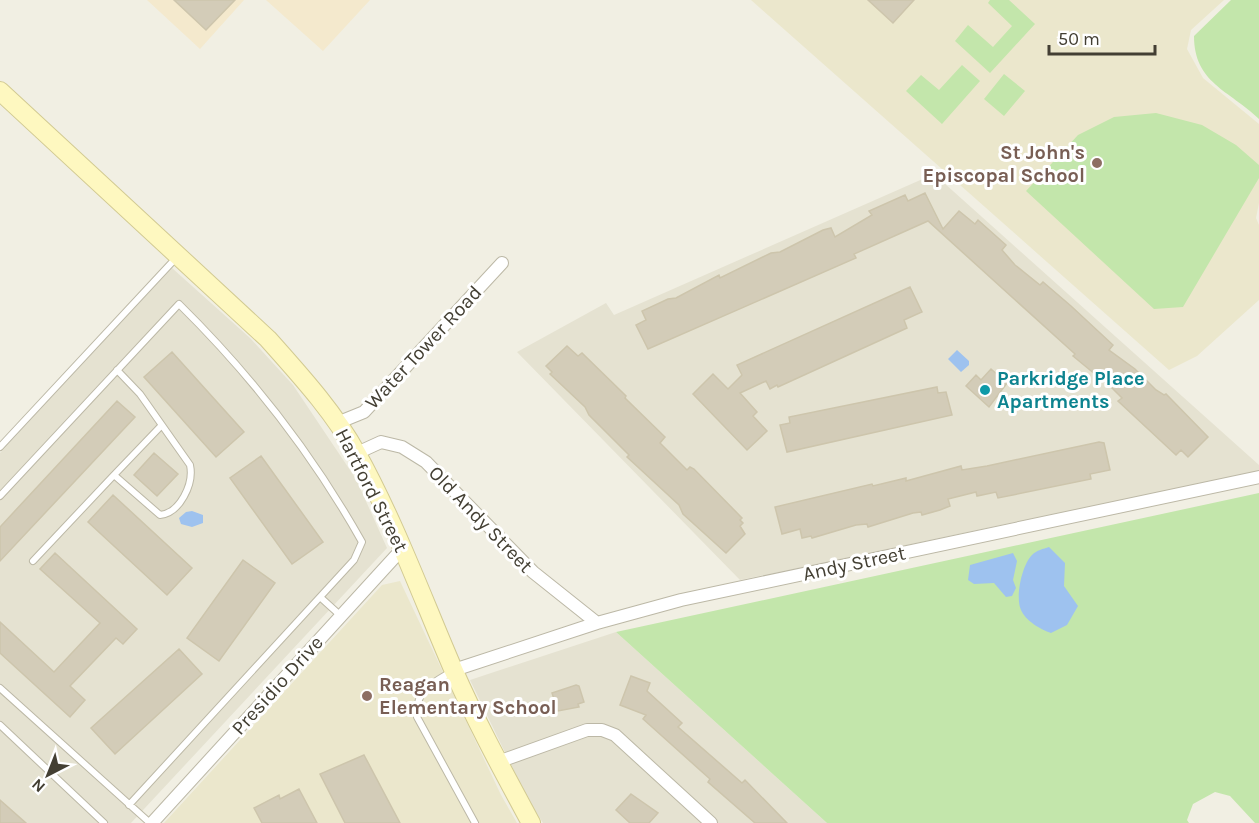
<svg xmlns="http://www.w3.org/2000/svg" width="1259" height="823" font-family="Karla,sans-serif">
<rect width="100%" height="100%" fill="#f1efe3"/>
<path fill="#e5e2d1" d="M934 174 1259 465V471L740 580 517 352 606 303 614 315Z
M172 268 250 338 293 385 356 479 387 548 131 823H0V453Z
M616 632 827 823H543L527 798 470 680Z"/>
<path fill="#f4e9cd" d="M147 0H244L200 49Z
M266 0H370L323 51Z"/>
<path fill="#ebe7cc" d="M751 0H1224L1191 30 1187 49 1203 78 1259 124V203L1256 218 1259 225V300L1197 356 1169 370Z
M400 581 501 795 517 823H164L382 585Z"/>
<path fill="#c3e6ab" d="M990 0H1009L1035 24 990 73 955 41 968 25 993 47 1012 26 988 3Z
M1231 0H1259V119C1229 90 1194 83 1194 36Z
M962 65 980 81 942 124 906 91 921 75 939 90Z
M1004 74 1025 91 1004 116 984 99Z
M1156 113 1202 125 1236 145 1259 165V178L1183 307 1154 309 1026 191 1078 135 1114 117Z
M1259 493V823H1255L1230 796 1215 792 1193 804 1187 820 1189 823H827L616 632Z"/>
<path fill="#9ec2ef" d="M957 350 969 361V365L961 372 948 359Z
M192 511 203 515V523L192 527 181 524 179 518 186 512Z
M1049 547 1065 563 1064 586 1078 606 1067 625 1051 633C1041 630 1025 620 1021 610 1015 597 1022 565 1032 555 1037 550 1043 549 1049 547Z
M1013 553 1017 561 1013 580 1016 588 1012 596 1006 597 994 583 974 584 968 580 970 565Z"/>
<path fill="#d3ccb8" stroke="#cdc5ac" stroke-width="1.5" d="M174 0H235L206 30Z
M868 0H914L893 23Z
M925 193 943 229 959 211 975 224 978 220 1006 245 1002 250 1015 265 1040 285 1043 282 1071 306 1113 345 1109 350 1135 369 1156 390 1164 395 1166 394 1208 437 1188 457 1181 450 1176 455 1118 401 1122 398 1113 389 1073 356 1075 354 928 221 854 254 856 258 648 349 636 325 646 320 642 311 668 299 676 298 719 275 720 278 771 253 780 252 823 230 831 228 835 237 872 215 869 211 905 195 908 201Z
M910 287 922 312 904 320 907 328 778 387 777 385 770 389 766 381 740 393 757 412 753 416 767 431 747 450 693 394 713 374 728 389 742 375 737 365Z
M567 346 578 356 582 353 626 396 625 398 665 437 660 443 687 470 690 467 694 469 742 518 740 520 743 523 740 526 745 534 726 553 683 514 679 505 627 457 629 455 589 415 585 407 550 374 552 372 546 366Z
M172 352 244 432 216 457 144 377Z
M991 369 1007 383 989 407 966 386 976 375 981 380Z
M937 387 938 393 946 392 952 415 787 452 780 425 790 423 789 417Z
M117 401 135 417 0 561V527Z
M1099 442 1104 443 1110 470 1090 474 1091 479 998 498 996 492 977 496 976 492 948 499 950 506 940 510 922 515 921 512 913 513 868 527 867 524 856 525 812 538 811 536 802 538 800 529 782 534 775 507 872 484 873 486 906 478V481L961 466 962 470 987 466Z
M154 453 178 474 157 496 134 475Z
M261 456 323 542 292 564 230 478Z
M113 495 192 568 167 595 88 522Z
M55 553 137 629 123 644 116 638 70 686 85 700 70 717 0 653V622L54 672 100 623 40 569Z
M243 560 275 583 219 661 187 638Z
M179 649 202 674 115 754 91 728Z
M631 676 650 683 647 691 682 723 678 727 742 783 745 780 787 823H755L708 782 710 779 643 719 646 715 620 705Z
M576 685 579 686 584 702 578 704 579 707 558 711 552 693Z
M364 755 400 823H345L320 774Z
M299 789 317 823H262L254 808 279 795 280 799Z
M631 794 658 813 649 823H630L616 810Z
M0 800 26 823H0Z"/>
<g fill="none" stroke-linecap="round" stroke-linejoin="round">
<g stroke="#bcb8a6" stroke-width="8">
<path id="lane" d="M117 370 140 394 190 465C194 484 180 513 160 515L114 475 160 427
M0 447 176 258
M0 496 179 304C251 375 312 453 362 542L354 560 129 805
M33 561 114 475
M320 597 341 616
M451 672C430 684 415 691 417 717L475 823
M0 688 150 823
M0 725 104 823"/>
</g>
<g stroke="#bcb8a6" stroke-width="14">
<path id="street" d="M337 423 364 412 502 263
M357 453 381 442 402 447 426 462 533 572 597 623
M454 670 597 623 681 600 1259 477
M498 762 587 730H602L615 735 711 823
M152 823 403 548"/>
</g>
<g stroke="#d2ca92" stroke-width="20">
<path id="secondary" d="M0 91 268 339C300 375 334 412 357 454 395 523 422 597 453 669 476 722 504 773 531 823"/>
</g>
<use href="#lane" stroke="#fff" stroke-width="6"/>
<use href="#street" stroke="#fff" stroke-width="12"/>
<use href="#secondary" stroke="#fef8c0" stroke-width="18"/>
</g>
<g fill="#8d6e63" stroke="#fff" stroke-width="2">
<circle cx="1097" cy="163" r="6"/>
<circle cx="367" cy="696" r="6"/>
</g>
<circle fill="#0f9aa8" stroke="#fff" stroke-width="2" cx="985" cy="390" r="6"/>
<g text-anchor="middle" stroke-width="6" stroke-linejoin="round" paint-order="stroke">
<g font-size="20" font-weight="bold" fill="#785e54" stroke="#fff" text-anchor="end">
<text x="1085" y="159">St John's<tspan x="1085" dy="23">Episcopal School</tspan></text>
<text x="379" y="691" text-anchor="start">Reagan<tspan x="379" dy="23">Elementary School</tspan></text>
</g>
<g font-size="20" fill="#433f33" stroke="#fff">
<text transform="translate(423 347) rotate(-47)" y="7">Water Tower Road</text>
<text transform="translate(372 490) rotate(63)" y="7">Hartford Street</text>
<text transform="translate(481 519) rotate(46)" y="7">Old Andy Street</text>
<text transform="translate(854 563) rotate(-12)" y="7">Andy Street</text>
<text transform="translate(277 685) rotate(-48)" y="7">Presidio Drive</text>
</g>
<g font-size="20" font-weight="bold" fill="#0d838f" stroke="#fff" text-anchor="start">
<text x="997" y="385">Parkridge Place<tspan x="997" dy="23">Apartments</tspan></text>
</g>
</g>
<g transform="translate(48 775) rotate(222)" stroke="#ffffff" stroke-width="4.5" paint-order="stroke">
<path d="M0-4.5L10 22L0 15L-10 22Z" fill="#433f33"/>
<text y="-9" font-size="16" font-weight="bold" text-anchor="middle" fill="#433f33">N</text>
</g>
<path d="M1049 45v9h106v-9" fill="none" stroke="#433f33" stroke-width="3"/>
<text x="1058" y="45" font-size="18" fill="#433f33" stroke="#ffffff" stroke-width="4.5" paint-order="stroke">50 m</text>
</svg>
